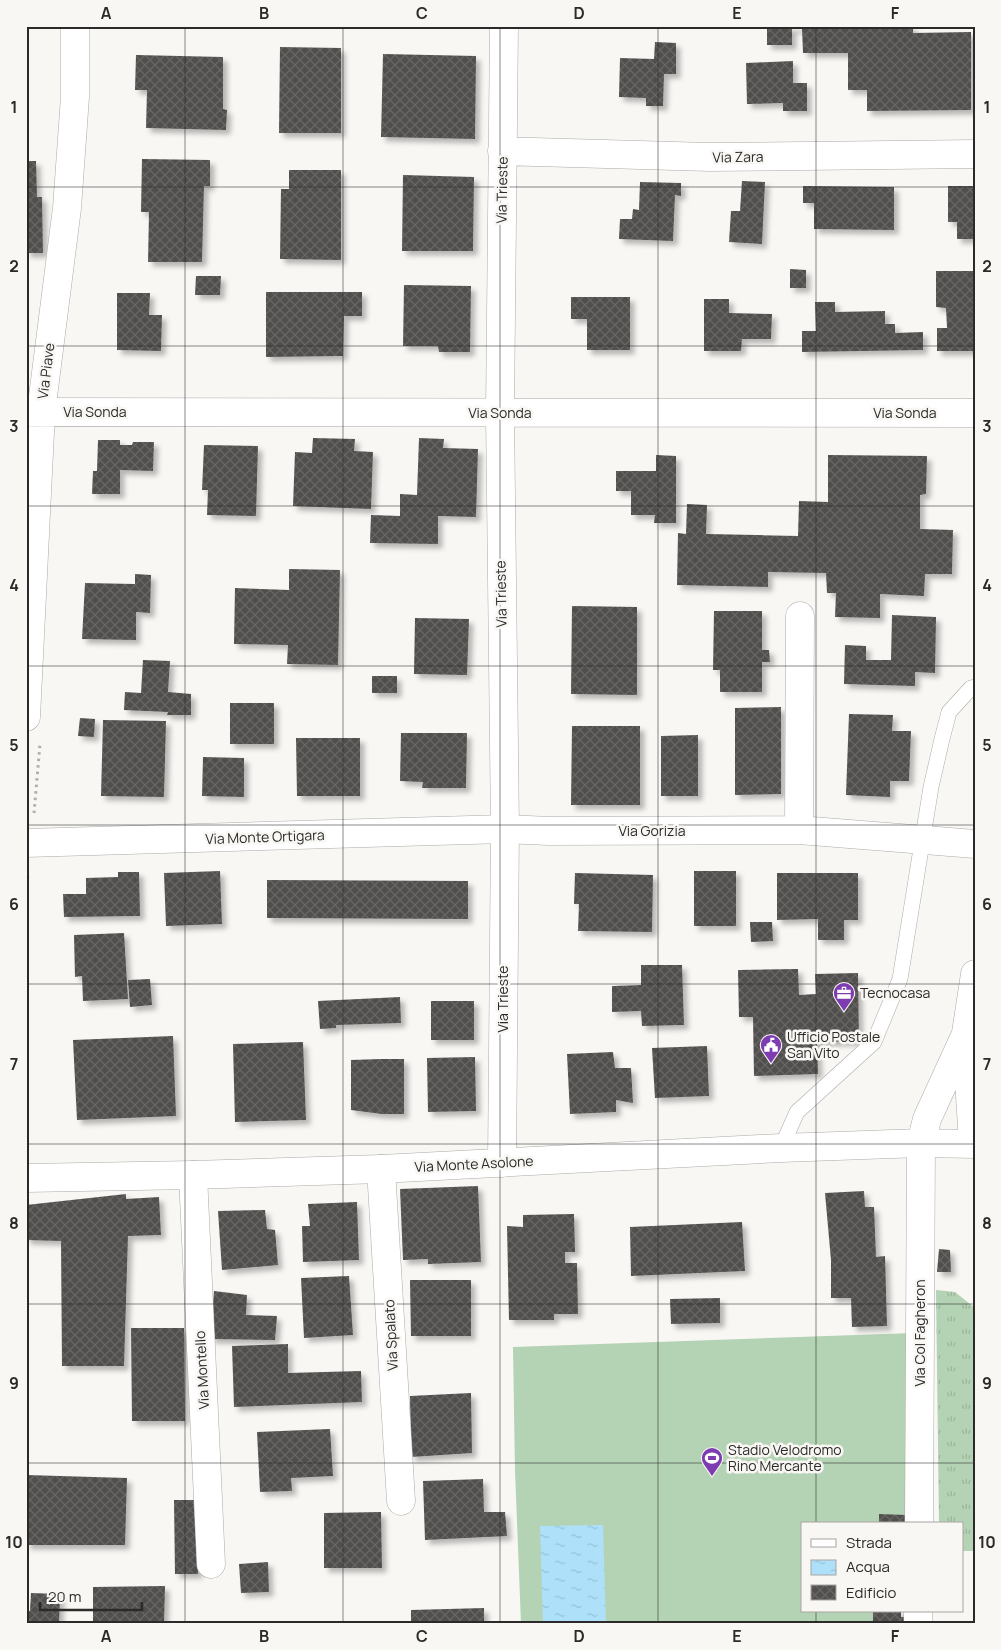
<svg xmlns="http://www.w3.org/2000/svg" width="1001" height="1650" font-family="Manrope,sans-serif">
<defs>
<pattern id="grass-tufts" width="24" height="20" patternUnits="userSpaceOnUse" patternTransform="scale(1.25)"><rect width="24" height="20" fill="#b4d2b4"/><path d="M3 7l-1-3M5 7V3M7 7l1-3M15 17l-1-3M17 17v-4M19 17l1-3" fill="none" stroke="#9bb49b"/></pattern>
<pattern id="water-ripples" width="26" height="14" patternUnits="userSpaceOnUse" patternTransform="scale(1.25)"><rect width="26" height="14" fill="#aee1f9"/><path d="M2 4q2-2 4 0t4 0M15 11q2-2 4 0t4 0" fill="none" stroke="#96c1d5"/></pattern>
<pattern id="building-cross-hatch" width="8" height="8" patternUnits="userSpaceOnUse" patternTransform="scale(1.25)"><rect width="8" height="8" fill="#51504e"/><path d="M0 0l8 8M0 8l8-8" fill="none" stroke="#676665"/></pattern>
<filter id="shadow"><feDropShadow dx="4.5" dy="4.5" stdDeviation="2.5" flood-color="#0004"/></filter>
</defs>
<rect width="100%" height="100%" fill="#f9f7f4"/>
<path fill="url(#grass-tufts)" d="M936 1290 955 1292 975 1308V1551H962V1524H939Z"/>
<path fill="#b4d2b4" d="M914 1333 906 1524H802V1611H901V1617H906L905 1624H521L515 1471 513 1347Z"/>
<path fill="url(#water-ripples)" d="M603 1525 606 1624H543L540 1526Z"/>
<path fill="url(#building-cross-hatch)" filter="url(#shadow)" d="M774 26H913V33L971 32V110L867 111V90H848V53H803L802 29H792V45H767V29H774Z
M655 42 676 43V74H664L663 106H646V98L619 97 620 58 654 59Z
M280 47 341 48V133H279Z
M383 54 476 56 475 139 381 137Z
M136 55 223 57V109L227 110 226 130 146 128 147 90H135Z
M793 61V83H807V111H783V103L747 104 746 63Z
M142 159 210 160V186H204L202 262H148L149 212H141Z
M26 161H36L37 197H42L43 253H26Z
M289 170H341V260L280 259 281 189H289Z
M403 175 474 177 473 251H402Z
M742 181 765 182 762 244 729 242 731 211H740Z
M640 182 681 183V196L675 195 673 241 619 239 620 219H632L633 209 639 210Z
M803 186 894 187V230L814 229V203H803Z
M948 186H975V239H957V222H948Z
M790 269 806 270V288H790Z
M936 271H975V351H937V328H947L946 308 936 307Z
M196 276H221L220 295H195Z
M404 285 471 286 470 352H439L438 346H403Z
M266 292H362V316H344L343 356 266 357Z
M117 293H150L149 315H162L161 351 117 350Z
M571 297H630V350H587V319H571Z
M704 299H729V313L772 314 771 339H742L741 351H704Z
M815 302H835V312L885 311V324H895V333L923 332V350L802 352V331H816Z
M313 438 355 439 354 451 373 452 371 509 293 506 295 452 312 453Z
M419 438 444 439 443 448 478 449 476 517 438 516V544L370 543 371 515 400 516V494L417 495Z
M98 440H120V445H132L133 442H154L153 471 120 470V494H92L93 471H97Z
M204 445 258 446 256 516 207 515 208 490H202Z
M656 455 676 456V523H654L655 515H631V491H616V471H656Z
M828 455 927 456 926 494 920 495V529L953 530 952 574H925L924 596 880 594V618L835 617 836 593H827L826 573 768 572V587L677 585 678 533 686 534 687 504 707 505 706 534 798 536 799 501 828 502Z
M289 569 340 570 338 665 287 664 288 645 234 644 235 588 289 590Z
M135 574 151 575 150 613 136 612V640L82 639 85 583 135 584Z
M572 606 637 607V695L571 694Z
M714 611H762V650H769L770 662H762V692H720V670H713Z
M892 615 936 617 935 673 915 672V686L844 684 845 645 866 646V660H891Z
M415 618 469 619 467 675 414 674Z
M143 660 170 661 168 692 191 694V715H167L168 712 124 710 125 692 141 693Z
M372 676H397V693H372Z
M230 703H274V744H230Z
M781 707V794L735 795V708Z
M849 714 893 715 892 731H911L909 781H890V797L846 795Z
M80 718 95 719 94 737 78 736Z
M103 720 166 721 164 797 101 796Z
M572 726H640V805H571Z
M401 733H467L466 788H422L423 782 400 781Z
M698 735V796H661V736Z
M296 738H360V796H297Z
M203 757 244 758V797L202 796Z
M220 871 222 924 166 926 164 873Z
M694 871H736V926H694Z
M118 872H139L140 916 64 917 63 894H86V878L118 877Z
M575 873 653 875 652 932 578 931 579 904H574Z
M777 873H858V920H844V940H818V919L777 920Z
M267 880 468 881V919L267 918Z
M750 922H772L773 941 751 942Z
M124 933 128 999 83 1001 82 976 75 977 74 935Z
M641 965H682L684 1025 642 1026 641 1011 612 1012V986L641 985Z
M798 969 799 995 816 994 815 974 858 973 859 1041 817 1042 818 1074 754 1076 753 1017H739L738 970Z
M150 979 152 1005 130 1007 128 980Z
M400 997 401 1023 336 1025V1028L320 1029 318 1001Z
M431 1001H474V1040H431Z
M173 1036 176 1116 77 1120 73 1040Z
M303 1042 306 1120 235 1122 233 1044Z
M707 1046 709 1096 655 1098 652 1048Z
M613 1052 615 1068H631L633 1103 616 1100V1112L570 1114 567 1054Z
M475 1057 476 1111 428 1112 427 1058Z
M381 1059H404V1114H382L351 1110V1060Z
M478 1186 481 1262 428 1264V1259L403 1260 400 1189Z
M864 1191 865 1207H874L876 1257 885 1256 887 1326 852 1327 851 1298H831V1260L825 1193Z
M126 1194V1199L159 1197 161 1235 128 1236 124 1366H62L61 1241 26 1240V1205Z
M357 1202 359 1260 303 1262 302 1226H310L308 1204Z
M265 1210 267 1229 275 1230 278 1265 222 1270 218 1211Z
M574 1214 575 1252H565V1263H577L578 1314H554V1320H509L507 1226 523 1227V1215Z
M742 1222 745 1271 631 1276 630 1227Z
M939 1249 950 1250 951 1272H937Z
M349 1276 353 1335 304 1338 301 1278Z
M410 1280H471V1336H411Z
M214 1291 247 1295 246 1315 277 1316 275 1340 210 1339Z
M720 1298V1323L671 1324 670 1299Z
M131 1328H184L185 1421H132Z
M288 1344V1373L361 1371 362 1402 234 1407 232 1346Z
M471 1393 472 1453 411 1457 410 1396Z
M330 1429 333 1476 291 1478 292 1491 260 1492 257 1432Z
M26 1475 127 1478 125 1545H26Z
M483 1479 484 1512H505L507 1536 425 1540 423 1481Z
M174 1500H196L198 1574H175Z
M381 1512 382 1568H324V1513Z
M879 1514 906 1515V1524H879Z
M268 1562 269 1592 241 1593 239 1564Z
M165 1586 164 1624H93V1587Z
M31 1593 60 1594 59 1624H26V1611H30Z
M484 1608V1624H411V1610Z
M873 1611H901V1617H906L905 1624H873Z"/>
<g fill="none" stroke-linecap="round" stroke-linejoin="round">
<g stroke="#abaaa7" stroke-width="16">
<path id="lane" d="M781 1148 797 1112 874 1042 900 979 931 787 942 739 949 712 971 688 975 687"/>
</g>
<g stroke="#abaaa7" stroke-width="29">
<path id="street" d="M502 151 710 157 975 154
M26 412 975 413
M26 717 41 412 67 208 75 97V26
M799 830 800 616
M26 843 505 829 549 831 799 830 975 844
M502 1163 505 829 500 413 504 26
M381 1169 401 1501
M193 1175 211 1564
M919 1524 921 1143
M918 1624V1611"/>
</g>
<g stroke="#abaaa7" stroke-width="29">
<path id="secondary" d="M921 1143 927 1119 965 1036
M973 1143 966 1033 975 974
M26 1178 193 1175 381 1169 781 1148 921 1143 975 1144"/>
</g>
<path stroke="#b0afac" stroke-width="3" stroke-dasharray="2.5 4" stroke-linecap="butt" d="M34 813 40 744
M26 898 28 874"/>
<use href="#lane" stroke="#fff" stroke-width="15"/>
<use href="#street" stroke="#fff" stroke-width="28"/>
<use href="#secondary" stroke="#fff" stroke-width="28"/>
</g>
<path fill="none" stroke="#2b2a29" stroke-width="1" stroke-opacity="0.55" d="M185 26V1624M343 26V1624M500 26V1624M658 26V1624M816 26V1524M26 187H975M26 346H975M26 506H975M26 666H975M26 825H975M26 984H975M26 1144H975M26 1304H975M26 1463H975M816 1611V1624"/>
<defs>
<g id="office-pin" transform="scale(1.125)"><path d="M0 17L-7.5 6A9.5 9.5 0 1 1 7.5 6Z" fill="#7e3cb1" stroke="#f9f7f4"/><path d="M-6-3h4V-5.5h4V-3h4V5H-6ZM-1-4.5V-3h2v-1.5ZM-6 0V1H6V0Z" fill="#fff"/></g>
<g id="civic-pin" transform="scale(1.125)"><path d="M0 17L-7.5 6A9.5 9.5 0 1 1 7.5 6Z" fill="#7e3cb1" stroke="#f9f7f4"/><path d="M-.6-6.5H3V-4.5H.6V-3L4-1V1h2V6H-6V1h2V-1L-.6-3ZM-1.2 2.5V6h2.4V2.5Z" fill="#fff"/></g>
<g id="stadium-pin" transform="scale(1.125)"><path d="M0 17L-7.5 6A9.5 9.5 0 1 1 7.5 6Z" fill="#7e3cb1" stroke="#f9f7f4"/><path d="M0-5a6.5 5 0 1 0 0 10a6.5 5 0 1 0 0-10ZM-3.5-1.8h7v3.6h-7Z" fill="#fff"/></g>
</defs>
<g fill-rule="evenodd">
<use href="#office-pin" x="844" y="993"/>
<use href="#civic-pin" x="771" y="1045"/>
<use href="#stadium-pin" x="712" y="1458"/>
</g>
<g text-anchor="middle" stroke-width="5" stroke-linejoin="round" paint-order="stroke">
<g font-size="14" fill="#2b2a29" stroke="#f9f7f4">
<text transform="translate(738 157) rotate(-1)" y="5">Via Zara</text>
<text transform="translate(502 190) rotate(-89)" y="5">Via Trieste</text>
<text transform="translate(46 371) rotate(-83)" y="5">Via Piave</text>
<text x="95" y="417">Via Sonda</text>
<text x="500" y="418">Via Sonda</text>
<text x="905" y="418">Via Sonda</text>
<text transform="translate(501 594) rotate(-91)" y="5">Via Trieste</text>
<text x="652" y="836">Via Gorizia</text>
<text transform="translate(265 837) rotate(-2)" y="5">Via Monte Ortigara</text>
<text transform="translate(503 999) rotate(-90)" y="5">Via Trieste</text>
<text transform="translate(474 1164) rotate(-3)" y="5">Via Monte Asolone</text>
<text transform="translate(920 1333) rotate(-90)" y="5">Via Col Fagheron</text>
<text transform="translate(391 1335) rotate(-93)" y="5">Via Spalato</text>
<text transform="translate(202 1370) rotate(-93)" y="5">Via Montello</text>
</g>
<g font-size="14" fill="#2b2a29" stroke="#f9f7f4" text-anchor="start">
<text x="860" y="998">Tecnocasa</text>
<text x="787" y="1042">Ufficio Postale<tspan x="787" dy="16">San Vito</tspan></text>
<text x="728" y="1455">Stadio Velodromo<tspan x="728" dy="16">Rino Mercante</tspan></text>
</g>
</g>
<rect width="1001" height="1650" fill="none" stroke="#f9f7f4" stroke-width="55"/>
<rect x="801" y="1522" width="162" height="90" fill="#f9f7f4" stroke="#a7a5a3"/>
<rect x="811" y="1539" width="25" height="8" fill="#ffffff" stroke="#a7a5a3"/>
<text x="846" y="1548" font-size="15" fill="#2b2a29">Strada</text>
<rect x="811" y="1560" width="25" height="15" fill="url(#water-ripples)" stroke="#a7a5a3"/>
<text x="846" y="1572" font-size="15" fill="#2b2a29">Acqua</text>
<rect x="811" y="1585" width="25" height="15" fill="url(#building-cross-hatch)" stroke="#a7a5a3"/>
<text x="846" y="1598" font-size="15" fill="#2b2a29">Edificio</text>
<path d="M40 1602v8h102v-8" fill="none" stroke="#2b2a29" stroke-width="2.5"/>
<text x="48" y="1602" font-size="15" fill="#2b2a29" stroke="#f9f7f4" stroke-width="4" paint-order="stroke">20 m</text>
<rect x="28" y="28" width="946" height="1594" fill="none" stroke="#2b2a29" stroke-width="2"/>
<g font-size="16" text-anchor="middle" font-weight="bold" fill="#2b2a29">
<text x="106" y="19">A</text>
<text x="264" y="19">B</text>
<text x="422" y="19">C</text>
<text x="579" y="19">D</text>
<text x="737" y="19">E</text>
<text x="895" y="19">F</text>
<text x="14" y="113">1</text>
<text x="987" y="113">1</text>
<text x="14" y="272">2</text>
<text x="987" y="272">2</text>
<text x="14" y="432">3</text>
<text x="987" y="432">3</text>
<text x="14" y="591">4</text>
<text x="987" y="591">4</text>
<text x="14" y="751">5</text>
<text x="987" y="751">5</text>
<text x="14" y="910">6</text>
<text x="987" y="910">6</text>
<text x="14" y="1070">7</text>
<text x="987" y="1070">7</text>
<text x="14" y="1229">8</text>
<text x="987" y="1229">8</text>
<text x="14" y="1389">9</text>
<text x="987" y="1389">9</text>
<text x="14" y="1548">10</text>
<text x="987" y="1548">10</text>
<text x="106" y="1642">A</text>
<text x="264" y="1642">B</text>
<text x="422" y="1642">C</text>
<text x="579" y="1642">D</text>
<text x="737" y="1642">E</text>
<text x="895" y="1642">F</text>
</g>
</svg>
